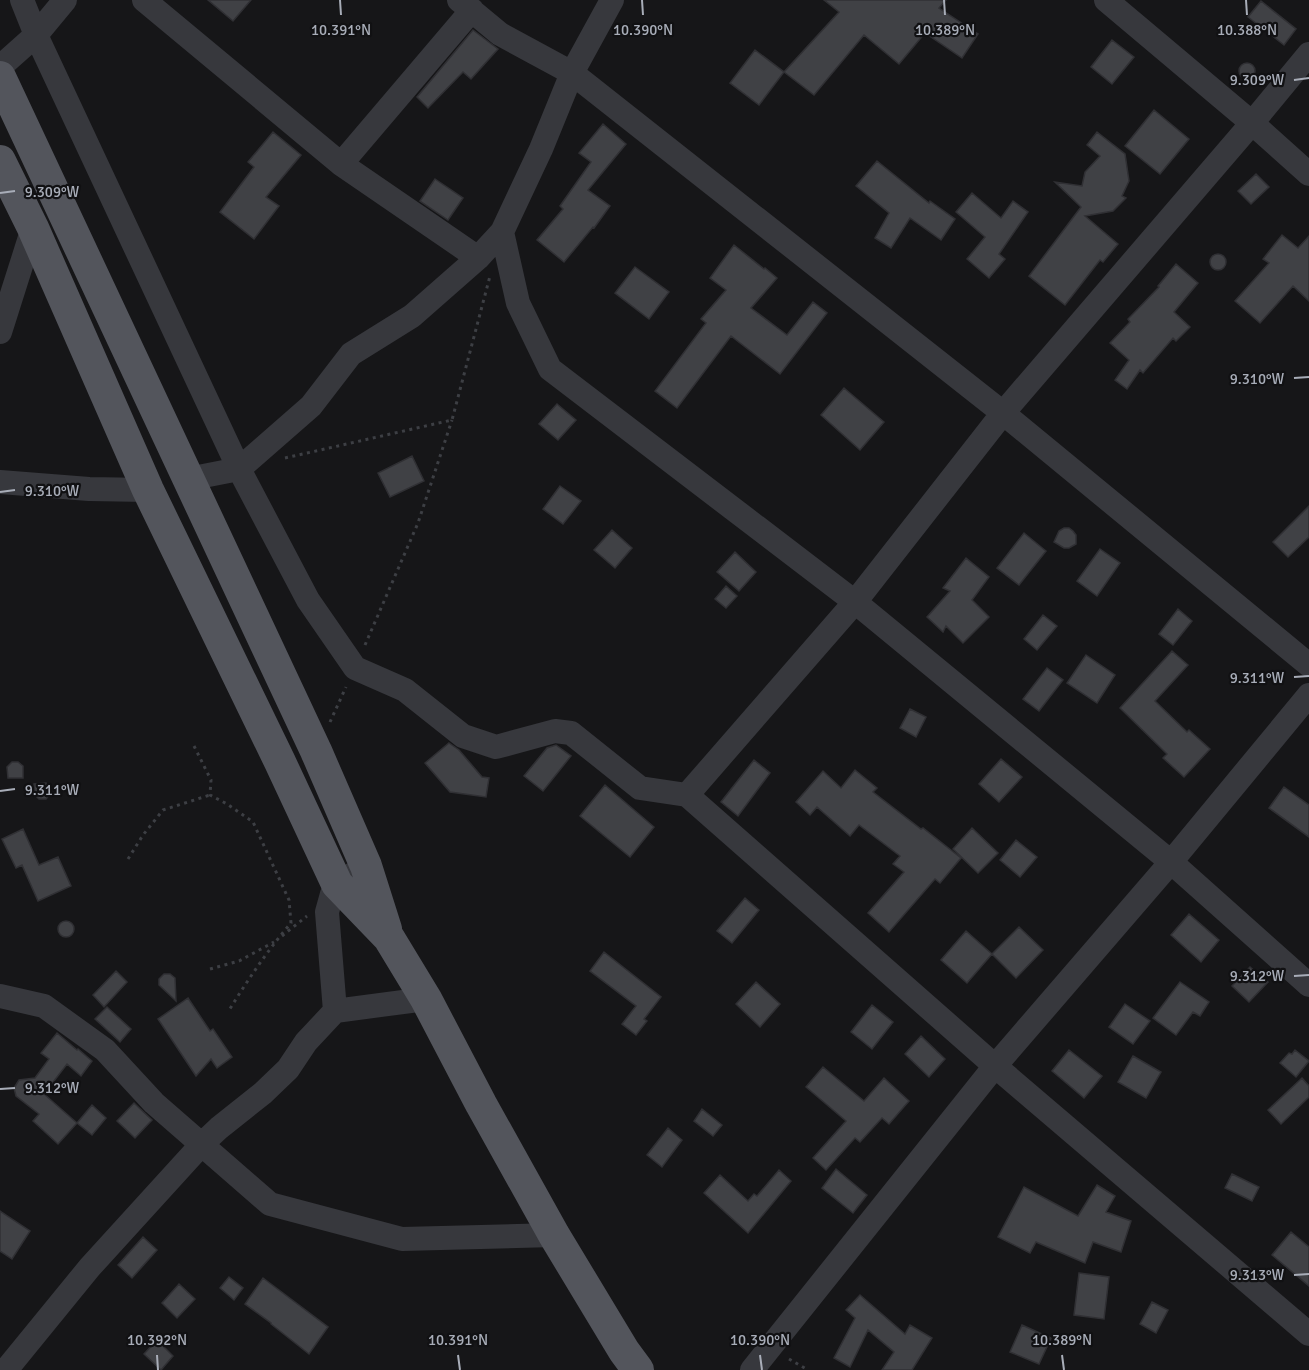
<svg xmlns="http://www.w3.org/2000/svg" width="1309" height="1370" font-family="Signika,sans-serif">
<rect width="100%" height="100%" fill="#161618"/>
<path fill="#404145" stroke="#303034" stroke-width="1.5" d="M208 0H251L233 21Z
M824 0H946L939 8 978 34 962 58 925 33 899 64 864 35 814 95 784 72 839 12Z
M1261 1 1296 29 1284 45 1248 17Z
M473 30 498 49 471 79 463 72 428 108 417 97Z
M1112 40 1134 57 1112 84 1091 67Z
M755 50 784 72 759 105 730 83Z
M1239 71a8 8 0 1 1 16 0a8 8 0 1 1-16 0Z
M1154 110 1189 139 1160 174 1125 146Z
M603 124 626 144 588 190 610 206 594 228 593 227 564 262 537 240 563 209 560 206 591 162 579 153Z
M273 132 301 155 266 197 279 206 254 239 220 212 254 167 248 162Z
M1097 132 1125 154 1129 181 1122 196 1126 198 1113 211 1085 216 1118 244 1103 262 1100 260 1065 305 1029 276 1081 207 1055 182 1082 186 1085 172 1100 156 1087 145Z
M877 161 929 203 930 201 955 219 941 240 910 218 891 248 875 238 889 213 856 186Z
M1256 174 1269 187 1251 204 1238 191Z
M435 179 463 198 448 220 420 201Z
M972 193 1001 218 1013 201 1028 212 999 254 1005 259 989 278 967 259 985 237 956 212Z
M1282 235 1298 248 1309 236V301L1293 286 1260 323 1235 301 1269 263 1263 259Z
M734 245 764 269 765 268 777 278 751 308 787 335 813 302 827 313 780 374 731 336 677 408 655 391 706 323 701 319 726 290 710 278Z
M1210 262a8 8 0 1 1 16 0a8 8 0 1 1-16 0Z
M1176 264 1198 283 1174 312 1190 327 1176 341 1173 338 1143 373 1140 370 1127 389 1115 380 1129 360 1110 343 1130 322 1128 319 1159 287 1158 286Z
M635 267 669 292 649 319 615 293Z
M844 388 884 422 860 450 821 415Z
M557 404 576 420 558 440 539 424Z
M412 456 424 481 390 497 378 473Z
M560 486 581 501 563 524 543 509Z
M1309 506V537L1288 557 1273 542Z
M1064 528H1069L1073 531 1076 535V544L1069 548H1064L1054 542 1059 531Z
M612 530 632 548 615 568 594 550Z
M1024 533 1046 551 1019 585 997 568Z
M1100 549 1120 563 1097 596 1077 581Z
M735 552 756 572 739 591 717 572Z
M966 558 989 577 972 600 989 617 963 643 946 626 943 632 927 617 950 591 943 588Z
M726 586 737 596 726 608 715 599Z
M1178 609 1192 621 1173 645 1159 634Z
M1043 615 1057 626 1037 650 1024 639Z
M1172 651 1188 665 1155 701 1187 732 1189 730 1210 749 1184 777 1163 758 1167 754 1120 708Z
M1086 655 1115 675 1097 703 1067 683Z
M1047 668 1063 680 1039 711 1023 699Z
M910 709 926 717 916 737 900 728Z
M449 743 459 750 482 777 489 778 486 797 450 792 425 763Z
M556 745 571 756 543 791 524 776 547 748Z
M1001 759 1022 777 999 802 979 784Z
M754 760 770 773 738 816 721 802Z
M12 762H18L23 766V778H8L7 767Z
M855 770 877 788 873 792 921 829 923 828 961 858 940 883 935 879 889 932 868 913 904 872 893 864 900 856 859 825 850 836 817 807 810 815 796 802 823 771 841 788Z
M46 783 50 788V794L46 799H39L35 795 34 784Z
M605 785 654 827 630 857 580 816Z
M1284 787 1309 805V837L1269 808Z
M972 828 998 853 978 873 953 849Z
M23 829 39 865 58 857 71 886 38 901 22 865 16 868 2 839Z
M1016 840 1037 857 1020 877 1000 860Z
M745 898 759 910 732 943 717 931Z
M1189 914 1219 940 1201 962 1171 935Z
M58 929a8 8 0 1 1 16 0a8 8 0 1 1-16 0Z
M1019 927 1043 950 1016 978 992 954Z
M966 931 992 954 967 983 941 960Z
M604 952 661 997 644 1019 647 1021 636 1035 622 1024 636 1006 590 971Z
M1250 967 1268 982 1249 1002 1232 986Z
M116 971 127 982 104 1007 93 995Z
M164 974H170L175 978 176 1001 159 985V979Z
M756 982 780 1004 760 1027 736 1004Z
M1180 982 1209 1002 1200 1016 1193 1012 1176 1035 1153 1018Z
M188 998 210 1031 213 1029 232 1057 217 1068 211 1059 196 1076 158 1019Z
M1125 1004 1150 1021 1133 1044 1109 1027Z
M872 1005 893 1022 872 1049 851 1032Z
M107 1007 131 1029 120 1042 95 1019Z
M57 1033 77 1050 78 1049 92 1061 81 1076 67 1064 44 1094 77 1123 58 1144 33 1121 39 1114 16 1096 14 1088 19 1080 35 1078 49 1059 41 1053Z
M921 1036 945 1059 929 1077 905 1054Z
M1069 1050 1102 1076 1084 1098 1052 1071Z
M1295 1050 1309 1061 1296 1077 1280 1063 1289 1053 1292 1054Z
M1133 1056 1161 1072 1146 1098 1118 1082Z
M823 1067 864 1101 884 1078 909 1101 889 1124 882 1118 860 1142 855 1138 826 1170 813 1158 846 1121 806 1087Z
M1302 1078 1309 1086V1097L1281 1124 1268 1110Z
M134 1103 152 1120 135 1138 117 1121Z
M92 1105 106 1118 92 1135 77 1123Z
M702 1109 722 1125 713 1136 694 1121Z
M668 1128 682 1140 662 1167 647 1155Z
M836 1169 867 1195 853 1213 822 1188Z
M779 1170 791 1181 748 1233 704 1193 720 1175 748 1201 754 1194 757 1196Z
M1232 1174 1259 1187 1252 1201 1225 1188Z
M1097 1185 1115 1196 1106 1212 1131 1221 1121 1252 1093 1242 1085 1263 1036 1242 1030 1253 998 1237 1024 1187 1078 1216Z
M0 1211 30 1231 12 1259 0 1251Z
M1291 1232 1309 1247V1286L1272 1255Z
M143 1237 157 1250 132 1278 118 1265Z
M1079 1273 1109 1277 1104 1319 1074 1315Z
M229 1277 243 1288 234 1300 220 1288Z
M263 1278 328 1327 309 1354 271 1324V1323L245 1304Z
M179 1284 195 1299 177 1318 162 1303Z
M860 1295 905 1334 910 1325 932 1338 912 1370H882L894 1352 868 1330 850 1367 834 1358 855 1318 846 1310Z
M1152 1302 1168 1310 1156 1333 1140 1324Z
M1022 1325 1051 1338 1039 1364 1010 1352Z
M157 1340 173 1356 161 1370 144 1354Z"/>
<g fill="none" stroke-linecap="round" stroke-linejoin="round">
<path stroke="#3d3f44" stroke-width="3" stroke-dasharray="3 4.5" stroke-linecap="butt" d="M285 458 452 420 490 276
M365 645 418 523 452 420
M330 722 346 687
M194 746 211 780 210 795 227 804 253 822 289 900 291 923C267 951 247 981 228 1012
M128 859 143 835 163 810 210 795
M282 936 307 916
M210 969 239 961 274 942
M789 1359 808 1370"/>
<path stroke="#37383d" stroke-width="24" d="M22 0 36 35 239 469 308 600 355 668 405 690 463 736 496 747 555 731 571 733 640 788 687 795 995 1066 1309 1334
M144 0 341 164 472 10
M459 0 500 34 572 73 1003 413 1309 665
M1106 0 1252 123 1309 174
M0 67 36 35 65 0
M341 164 478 258
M502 232 518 303 550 369 855 602 1171 862 1309 985
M0 332 33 228
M188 479 239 469 311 406 351 354 412 316 478 258 502 232 541 149 572 73 612 0
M0 482 89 489 148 490
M687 795 855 602 1003 413 1252 123 1309 54
M0 996 44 1006 105 1050 154 1103 270 1204 402 1239 554 1235
M335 1011 327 912 332 894 337 884 366 866
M6 1370 90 1267 202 1144 219 1128 263 1093 288 1069 306 1042 335 1011 426 999
M752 1370 995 1066 1171 862 1309 695"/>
<path stroke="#53555c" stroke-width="32" d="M0 77 316 751 366 866 386 929
M0 161 33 228 148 490 280 762 337 884 389 938 426 999 481 1104 554 1235 624 1351 638 1370"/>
</g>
<path fill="none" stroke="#a8adb8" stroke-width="2" d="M340 0 341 15M642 0 643 15M944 0 945 15M1246 0 1247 15M1294 80 1309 78M0 193 15 191M1294 378 1309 377M0 492 15 490M1294 677 1309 676M0 791 15 789M1294 976 1309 975M0 1089 15 1088M1294 1275 1309 1274M157 1355 158 1370M458 1355 460 1370M760 1355 762 1370M1062 1355 1064 1370"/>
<g font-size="15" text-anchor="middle" fill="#a8adb8" stroke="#111113" stroke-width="4.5" stroke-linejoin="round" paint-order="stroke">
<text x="341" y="35">10.391°N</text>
<text x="643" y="35">10.390°N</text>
<text x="945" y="35">10.389°N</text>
<text x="1247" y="35">10.388°N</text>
<text x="1257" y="85">9.309°W</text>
<text x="52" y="197">9.309°W</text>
<text x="1257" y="384">9.310°W</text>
<text x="52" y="496">9.310°W</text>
<text x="1257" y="683">9.311°W</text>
<text x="52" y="795">9.311°W</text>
<text x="1257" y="981">9.312°W</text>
<text x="52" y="1093">9.312°W</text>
<text x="1257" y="1280">9.313°W</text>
<text x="157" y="1345">10.392°N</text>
<text x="458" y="1345">10.391°N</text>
<text x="760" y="1345">10.390°N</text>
<text x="1062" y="1345">10.389°N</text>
</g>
</svg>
